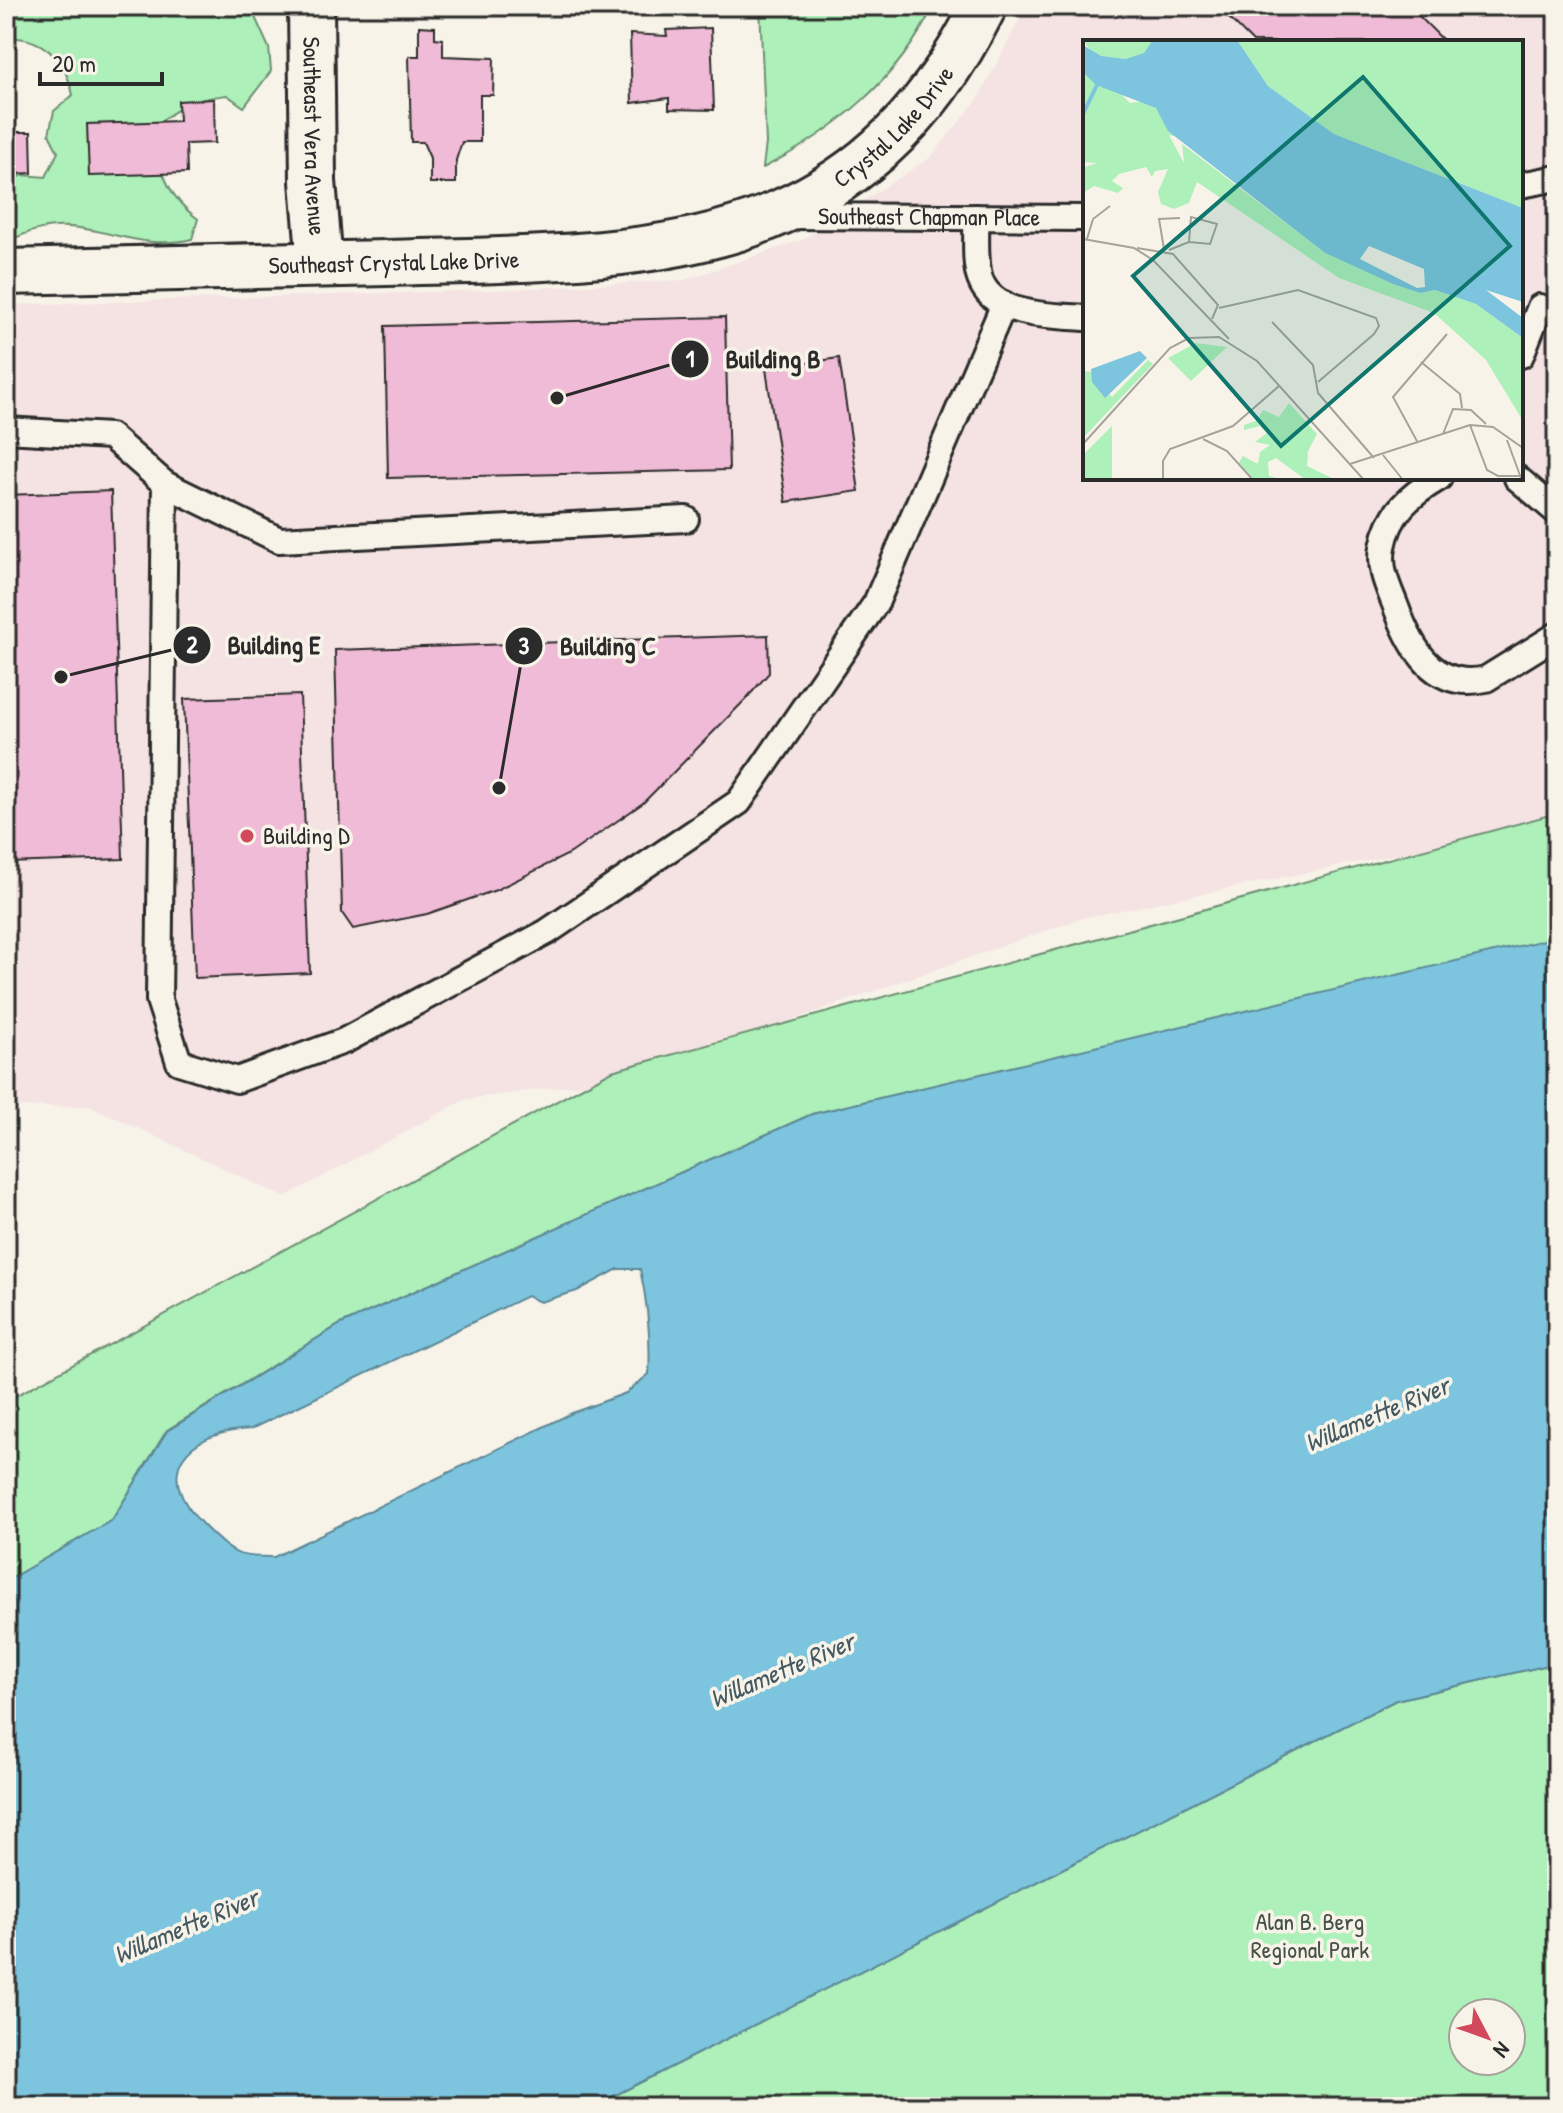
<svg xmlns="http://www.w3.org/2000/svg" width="1563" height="2113" font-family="'Patrick Hand',sans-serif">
<rect width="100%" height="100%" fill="#f7f3e8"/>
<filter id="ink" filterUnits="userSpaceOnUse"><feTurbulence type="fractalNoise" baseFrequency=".0125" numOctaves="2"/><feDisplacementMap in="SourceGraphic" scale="16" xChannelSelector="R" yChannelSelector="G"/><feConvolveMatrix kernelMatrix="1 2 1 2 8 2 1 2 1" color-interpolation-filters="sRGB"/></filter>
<g filter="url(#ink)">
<path fill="#f5e2e3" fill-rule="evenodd" d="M1027 6H1557V822L1082 918 624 1079 466 1099 284 1197 91 1106 6 1107V305L493 290 685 280 802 240 930 158 978 99ZM1085 42H1521V478H1085Z"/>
<path fill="#aef0b9" stroke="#6c8e72" stroke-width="2" fill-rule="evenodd" d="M6 6H250L269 48 271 71 244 107 227 95C200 98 181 105 160 122 154 162 165 195 198 219L192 239C122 256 78 201 6 243V182L23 175 46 177 58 152 49 134 54 111 73 95C66 62 44 35 6 38Z
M760 6H933C900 79 833 132 763 168L766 143Z
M1557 813V940L812 1114 339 1325 167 1430 112 1520 6 1581V1401L612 1071Z
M1557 1663V2107H592L1396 1700ZM1463 2013H1511V2061H1463Z"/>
<path fill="#7dc5de" stroke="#5c8796" stroke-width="2" fill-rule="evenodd" d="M1557 937V1663L1396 1700 592 2107H6V1581L112 1520 167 1431 339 1325 812 1114ZM618 1269H640C648 1305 651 1337 649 1374L626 1393 572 1413 274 1557C263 1556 246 1558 237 1553 225 1548 212 1534 203 1525 150 1472 186 1432 251 1429L527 1296 540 1302 577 1291Z"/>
<path fill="#f0bbd6" stroke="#2b2b2b" stroke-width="2" d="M1217 6H1409L1445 42H1253Z
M419 26 435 27V38L443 39V56L494 58 493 95H480V142H462L456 160V183H430V158L423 142H411L409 56H419Z
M711 28 714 110 669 109V98L632 103 630 34 667 36 666 30Z
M214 99 215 143 186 144 187 173 89 176 87 124 179 121 178 101Z
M6 132H31L32 173 14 174V180H6Z
M725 317 729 470 388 478 385 326Z
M839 358 859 491 786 502 766 369Z
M111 491 123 859 6 863V495Z
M768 635 769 673 746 699 643 803 571 853 496 890 427 914 353 929 342 913 335 650Z
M300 695 310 973 195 978 184 699Z"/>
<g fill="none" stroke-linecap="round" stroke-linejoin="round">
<g stroke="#2b2b2b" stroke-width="30">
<g id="lane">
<path d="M1521 185 1557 178"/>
<path id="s1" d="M789 216 1085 218"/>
<path d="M976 217C977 236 974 262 980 279 994 318 1052 315 1085 318"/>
<path d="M1521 355 1540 307"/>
<path d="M6 430 110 436 165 484 279 540 686 519"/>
<path d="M1439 478C1410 495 1389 513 1383 547 1379 570 1388 586 1396 607 1411 648 1434 691 1486 679L1557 635"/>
<path d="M1517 478 1557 512"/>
<path d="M165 484 159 1000 179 1062 237 1080 344 1041 547 932 739 802 876 603 1004 304"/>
</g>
</g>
<g stroke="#2b2b2b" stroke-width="50">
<g id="street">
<path id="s2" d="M311 6 313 181 320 264"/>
</g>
</g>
<g stroke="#2b2b2b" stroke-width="50">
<g id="secondary">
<path id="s3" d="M6 272C133 269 260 266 387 263 641 256 854 268 984 6"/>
</g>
</g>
<use href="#lane" stroke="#f7f3e8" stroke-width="24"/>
<use href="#street" stroke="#f7f3e8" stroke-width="44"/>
<use href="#secondary" stroke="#f7f3e8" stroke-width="44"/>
</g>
</g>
<circle fill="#d1495b" stroke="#f7f3e8" stroke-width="3" cx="247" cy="836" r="8"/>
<g text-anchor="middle" stroke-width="7" stroke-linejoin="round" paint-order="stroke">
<g font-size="24" fill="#2b2b2b" stroke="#f7f3e8">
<text dy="8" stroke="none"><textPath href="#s3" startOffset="924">Crystal Lake Drive</textPath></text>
<text dy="8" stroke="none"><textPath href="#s2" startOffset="130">Southeast Vera Avenue</textPath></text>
<text dy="8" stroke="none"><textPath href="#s1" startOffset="140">Southeast Chapman Place</textPath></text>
<text dy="8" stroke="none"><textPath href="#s3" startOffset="388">Southeast Crystal Lake Drive</textPath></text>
</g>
<g font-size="24" fill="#2b2b2b" stroke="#f7f3e8" text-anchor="start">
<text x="263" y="844">Building D</text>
</g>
<g font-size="24" fill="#455247" stroke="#f7f3e8">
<text x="1310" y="1930">Alan B. Berg<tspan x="1310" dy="28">Regional Park</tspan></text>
</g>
<g font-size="26" font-style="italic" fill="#445961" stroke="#f7f3e8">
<text transform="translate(1377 1414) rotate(-23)" y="9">Willamette River</text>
<text transform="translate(782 1670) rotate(-23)" y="9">Willamette River</text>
<text transform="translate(186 1926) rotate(-23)" y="9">Willamette River</text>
</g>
</g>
<g transform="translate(1083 40)">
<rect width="440" height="440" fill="#f7f3e8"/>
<path d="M0 0H80L53 20 12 16ZM154 0H440V168L251 94 185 46ZM0 22 16 46 35 51 47 63 62 61 89 77 96 97 86 95 101 123 99 104 242 213 310 244 337 253 352 250 393 264 440 298V381L403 320 351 273 256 238 114 142 106 163 91 169 78 164 75 152 85 129 72 131 69 137 63 127 36 134 29 141 40 148 35 153 11 146 0 153 2 127 14 123 0 122ZM113 303 144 307 108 341 85 318ZM65 320 70 324 0 398V331L9 332 29 357ZM206 363 234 394 225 411 224 426 253 440H223L193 418 185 422 186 436 201 440H169L155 424 160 416 175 424 177 412 187 405 172 402 184 393 177 386 161 390V385L173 381 180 370 196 377ZM29 386V440H0V415Z" fill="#aef0b9"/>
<path d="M70 0H154L185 46 251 94 440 168V262L403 250 440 278V298L393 264 352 250 337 253 310 244 242 213 85 91 73 68 13 45 0 32V5L18 16 43 19 61 13ZM286 206 341 229 342 247 334 248 277 219ZM57 311 64 318 22 358 9 342 8 329Z" fill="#7dc5de" fill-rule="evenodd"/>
<path fill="none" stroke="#7dc5de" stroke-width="4" d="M0 74 14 45"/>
<path fill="none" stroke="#a5a39c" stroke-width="2" d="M0 199 51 208 70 220 146 299M4 199 10 179 27 166M54 208 90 214 135 265 129 279M81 209 76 179 97 178M86 210 106 202 108 177 134 184 127 204 106 202M136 268 215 250 293 278 296 286 291 294 235 342M189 282 230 325 235 353 291 418M338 322 377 354 379 368M387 385 404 430 415 436H437M360 394 370 369 388 370 403 384M120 399 144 411 170 440M424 400 438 438M335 403 310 357 364 294M0 404 87 308 106 298 136 297 174 321 281 440M300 415 320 440M267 424 387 385 410 387 440 408M80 440V421L87 409 150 386 196 346"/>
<path fill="#0f766e" fill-opacity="0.15" stroke="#0f766e" stroke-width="4" d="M280 37 427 206 198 406 50 236Z"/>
<rect width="440" height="440" fill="none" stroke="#2b2b2b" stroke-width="4"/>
</g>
<path fill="none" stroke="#2b2b2b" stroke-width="3" d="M557 398L690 359M61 677L192 645M499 788L524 646"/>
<g fill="#2b2b2b" stroke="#f7f3e8" stroke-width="3">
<circle cx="557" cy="398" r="8"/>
<circle cx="61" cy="677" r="8"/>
<circle cx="499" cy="788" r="8"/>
<circle cx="690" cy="359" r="20"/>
<circle cx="192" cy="645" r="20"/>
<circle cx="524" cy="646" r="20"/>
</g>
<g font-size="24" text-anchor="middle" font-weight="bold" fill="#fff">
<text x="690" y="367">1</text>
<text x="192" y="653">2</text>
<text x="524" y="654">3</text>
</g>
<g font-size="26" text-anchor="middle" font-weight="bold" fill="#2b2b2b" stroke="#f7f3e8" stroke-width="7" stroke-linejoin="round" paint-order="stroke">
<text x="773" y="368">Building B</text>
<text x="274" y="654">Building E</text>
<text x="608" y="655">Building C</text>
</g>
<rect width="1563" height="2113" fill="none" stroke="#f7f3e8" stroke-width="32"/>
<rect x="16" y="16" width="1531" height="2081" fill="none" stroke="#2b2b2b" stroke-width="3" filter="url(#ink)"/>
<g transform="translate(1487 2037) rotate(131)"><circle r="38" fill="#f7f3e8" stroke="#a5a39c" stroke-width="2"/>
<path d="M0-6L14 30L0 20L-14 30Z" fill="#d1495b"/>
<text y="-12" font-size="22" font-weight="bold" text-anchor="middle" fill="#2b2b2b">N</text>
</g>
<path d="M40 72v12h122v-12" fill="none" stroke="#2b2b2b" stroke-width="4"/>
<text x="52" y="72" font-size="24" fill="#2b2b2b" stroke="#f7f3e8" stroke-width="6" paint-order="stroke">20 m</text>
</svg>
